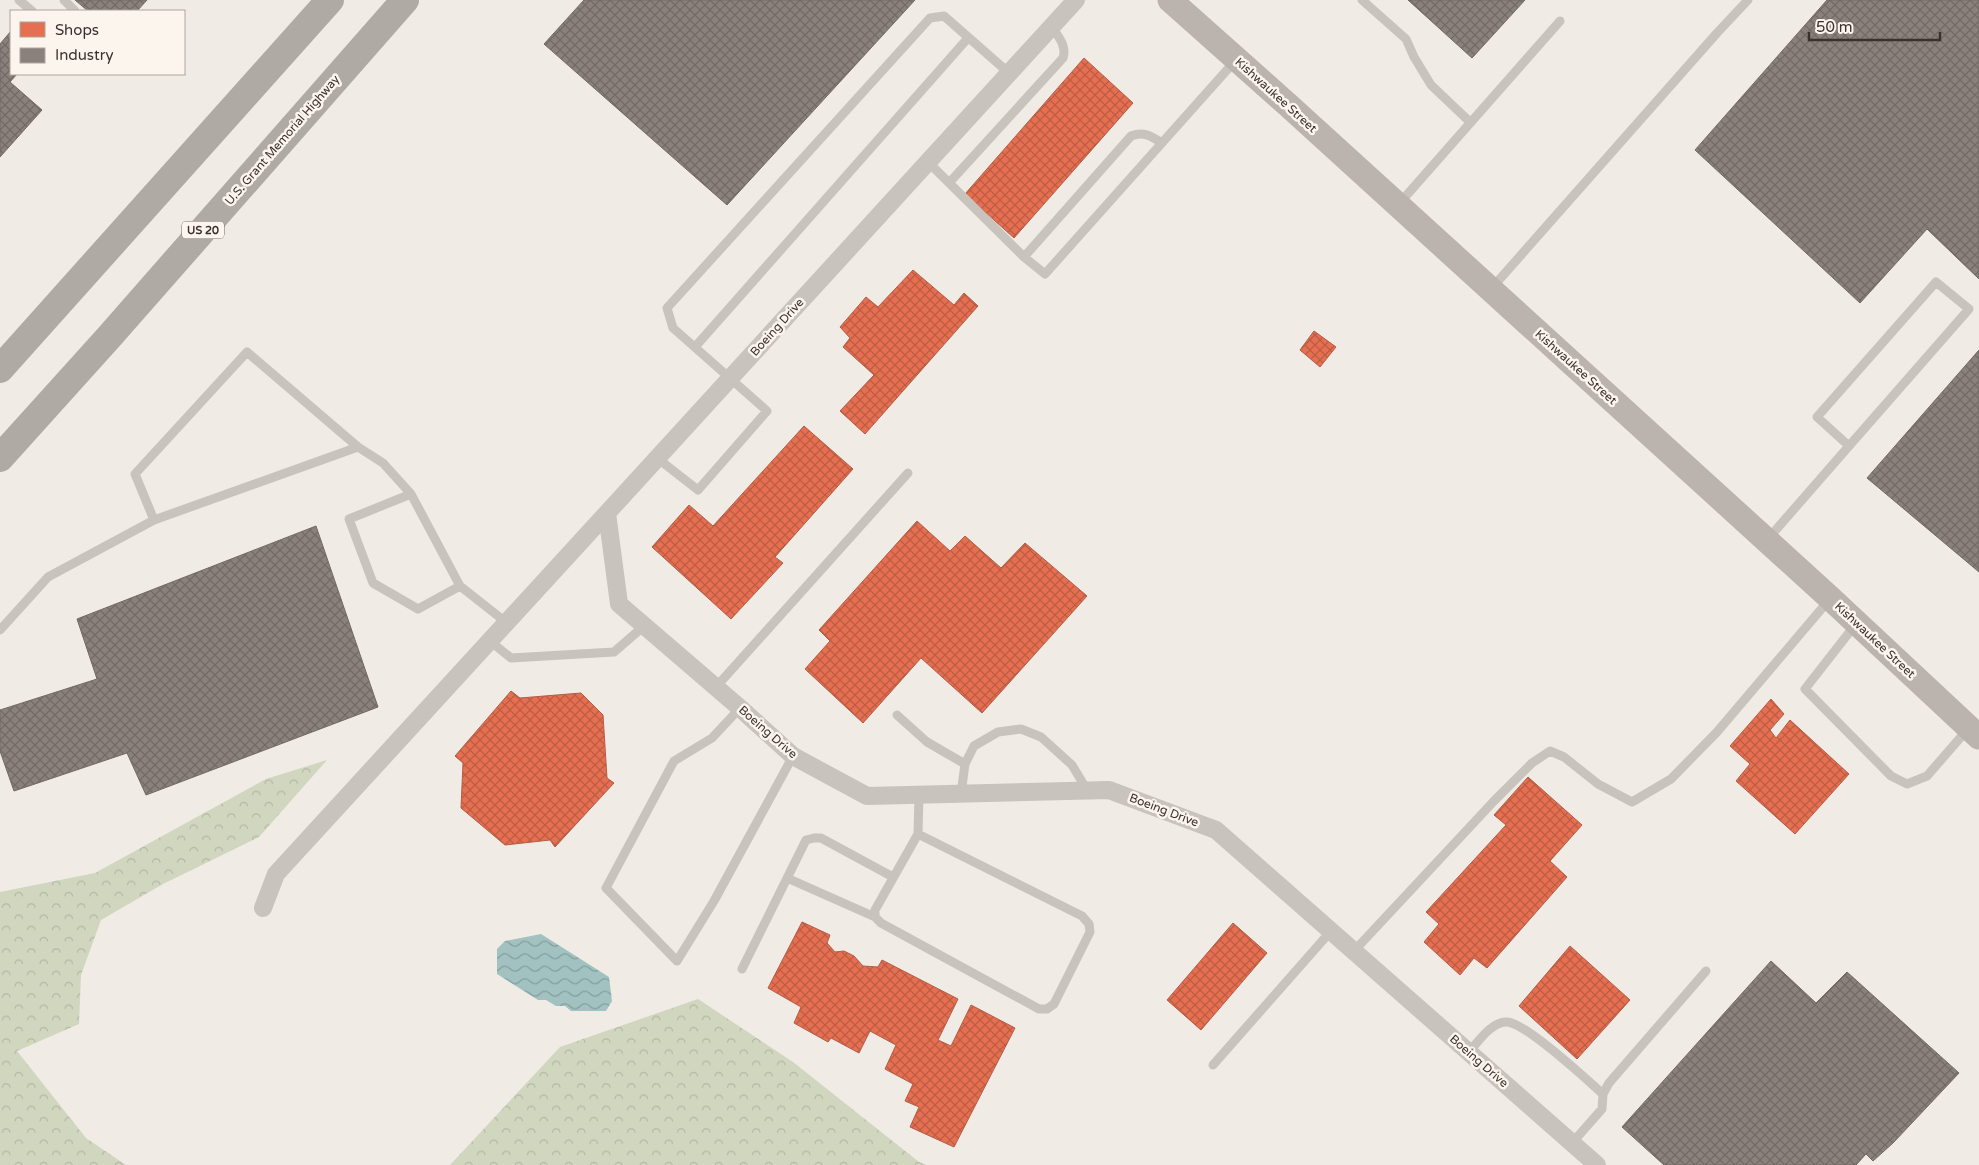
<svg xmlns="http://www.w3.org/2000/svg" width="1979" height="1165" font-family="'Varela Round',sans-serif">
<defs>
<pattern id="forest-crowns" width="20" height="18" patternUnits="userSpaceOnUse" patternTransform="scale(1.25)"><rect width="20" height="18" fill="#d1d6bf"/><path d="M2 6a3 3 0 1 1 6 0M12 15a3 3 0 1 1 6 0" fill="none" stroke="#b4b8a4"/></pattern>
<pattern id="water-waves" width="16" height="10" patternUnits="userSpaceOnUse" patternTransform="scale(1.25)"><rect width="16" height="10" fill="#a1c2c1"/><path d="M0 5q4-4 8 0t8 0" fill="none" stroke="#849e9d"/></pattern>
<pattern id="shops-cross-hatch" width="8" height="8" patternUnits="userSpaceOnUse" patternTransform="scale(1.25)"><rect width="8" height="8" fill="#e76f51"/><path d="M0 0l8 8M0 8l8-8" fill="none" stroke="#bc5c43"/></pattern>
<pattern id="industry-cross-hatch" width="8" height="8" patternUnits="userSpaceOnUse" patternTransform="scale(1.25)"><rect width="8" height="8" fill="#8a817c"/><path d="M0 0l8 8M0 8l8-8" fill="none" stroke="#726a66"/></pattern>
</defs>
<rect width="100%" height="100%" fill="#f0ebe5"/>
<path fill="url(#forest-crowns)" d="M327 760 259 837 163 884 101 920 81 975 79 1024 17 1051 86 1138 126 1165H0V892L95 873 266 779Z
M698 999 793 1062 919 1162 927 1165H450L560 1047Z"/>
<path fill="url(#water-waves)" d="M541 934 609 977 612 1001 606 1011H571L565 1006H556L546 1000H538L497 974V949L505 941Z"/>
<path fill="url(#shops-cross-hatch)" stroke="#b35c46" d="M1084 58 1133 103 1014 238 965 194Z
M913 270 954 305 964 293 978 306 865 434 840 411 874 375 843 347 850 338 840 327 866 297 878 307Z
M1314 331 1336 347 1320 367 1300 350Z
M804 426 853 469 775 557 783 563 731 619 652 547 689 505 713 526Z
M917 521 950 551 965 536 1001 568 1025 543 1087 596 982 713 921 658 863 723 805 669 830 641 819 630Z
M511 691 520 698 581 693 603 715 607 778 614 783 555 847 550 840 505 845 461 808 463 763 455 756Z
M1771 699 1784 714 1770 730 1776 738 1790 720 1849 774 1795 834 1736 781 1750 764 1730 746Z
M1528 777 1582 825 1550 861 1567 877 1487 968 1474 958 1460 975 1424 942 1439 924 1426 912 1506 825 1494 815Z
M802 922 830 935 827 943 835 952 844 951 854 956 863 966 878 967 882 960 958 999 938 1040 951 1046 971 1005 1015 1028 954 1147 910 1127 919 1107 905 1101 913 1084 885 1069 896 1045 870 1031 859 1053 831 1038 828 1042 794 1023 801 1007 768 988Z
M1233 923 1267 953 1201 1030 1167 1000Z
M1570 946 1630 1000 1577 1059 1519 1006Z"/>
<path fill="url(#industry-cross-hatch)" stroke="#726964" d="M75 0H147L137 11H88Z
M584 0H915L727 205 544 44Z
M1408 0H1525L1472 58Z
M1827 0H1979V279L1927 229 1860 303 1695 150Z
M11 31V74H17L10 82 42 110 0 157V44Z
M1979 350V572L1867 478Z
M316 526 378 707 146 795 127 753 14 791 0 751V710L97 679 77 619Z
M1771 961 1816 1003 1847 972 1959 1073 1893 1143 1873 1161 1866 1154 1856 1165H1664L1622 1127Z"/>
<g fill="none" stroke-linecap="round" stroke-linejoin="round">
<path stroke="#c9c3be" stroke-width="9" d="M19 0 32 11
M64 0 75 11
M1362 0 1406 39 1414 57 1431 85 1470 122
M928 162 1024 257 1045 274 1235 61
M949 183 1063 58C1067 46 1058 36 1052 27
M1398 205 1560 21
M1024 257 1131 136C1144 131 1151 136 1162 143
M1491 289 1717 33 1748 0
M695 347 968 38
M358 447 154 520 135 474 247 352 358 447 383 463 411 494 460 586 507 623
M657 458 698 490 767 411 673 328 667 308 930 18 944 16 1009 73
M411 494 349 519 373 583 418 609 460 586
M1767 540 1849 446 1817 417 1936 282 1969 309 1849 446
M1855 625 1805 689 1891 776 1907 784 1927 776 1967 730
M0 630 48 577 154 520
M490 641 511 658 614 652 644 626
M716 687 908 473
M740 708 712 738 674 761 606 888 677 961 714 901 793 756
M897 715 927 742 965 764
M961 794 965 764 974 746 998 732 1021 729 1041 737 1072 765 1087 790
M918 834 1082 916 1089 924 1090 932 1054 1004 1047 1009H1039L881 923 875 917V910L918 834 919 795
M787 878 875 917
M1354 951 1494 801 1532 763 1550 751 1564 757 1598 784 1632 802 1671 779 1717 732 1829 600
M742 969 806 840 814 838H821L893 877
M1469 1052C1478 1042 1492 1021 1507 1022 1526 1023 1586 1079 1603 1094
M1213 1065 1331 931
M1572 1143 1602 1109 1603 1094 1609 1083 1706 971"/>
<path stroke="#c9c3be" stroke-width="18" d="M1076 0 607 513 619 604 740 708 793 756 867 796 1109 790 1216 830 1597 1165
M263 908 276 874 607 513"/>
<path stroke="#bab3ae" stroke-width="25" d="M1170 0 1288 105 1830 598 1979 737"/>
<path stroke="#afaaa4" stroke-width="28" d="M0 369 330 0
M0 458 109 337 405 0"/>
</g>
<g text-anchor="middle" stroke-width="5" stroke-linejoin="round" paint-order="stroke">
<rect fill="#fbf5ee" stroke="#756b66" stroke-width="1" x="182" y="221.5" width="42" height="17" rx="4"/>
<g font-size="11" font-weight="bold" fill="#3b302b">
<text x="203" y="234">US 20</text>
</g>
<g font-size="12" fill="#3b302b" stroke="#fbf5ee">
<text transform="translate(1276 95) rotate(42)" y="4">Kishwaukee Street</text>
<text transform="translate(282 140) rotate(-49)" y="4">U.S. Grant Memorial Highway</text>
<text transform="translate(777 327) rotate(-48)" y="4">Boeing Drive</text>
<text transform="translate(1576 367) rotate(42)" y="4">Kishwaukee Street</text>
<text transform="translate(1875 640) rotate(43)" y="4">Kishwaukee Street</text>
<text transform="translate(768 732) rotate(41)" y="4">Boeing Drive</text>
<text transform="translate(1164 810) rotate(21)" y="4">Boeing Drive</text>
<text transform="translate(1479 1061) rotate(41)" y="4">Boeing Drive</text>
</g>
</g>
<rect x="10" y="10" width="175" height="65" fill="#fbf5ee" stroke="#aea6a0"/>
<rect x="20" y="22" width="25" height="15" fill="#e76f51" stroke="#aea6a0"/>
<text x="55" y="35" font-size="15" fill="#3b302b">Shops</text>
<rect x="20" y="48" width="25" height="15" fill="#8a817c" stroke="#aea6a0"/>
<text x="55" y="60" font-size="15" fill="#3b302b">Industry</text>
<path d="M1809 32v8h131v-8" fill="none" stroke="#3b302b" stroke-width="2.5"/>
<text x="1816" y="32" font-size="15" fill="#3b302b" stroke="#fbf5ee" stroke-width="4" paint-order="stroke">50 m</text>
</svg>
